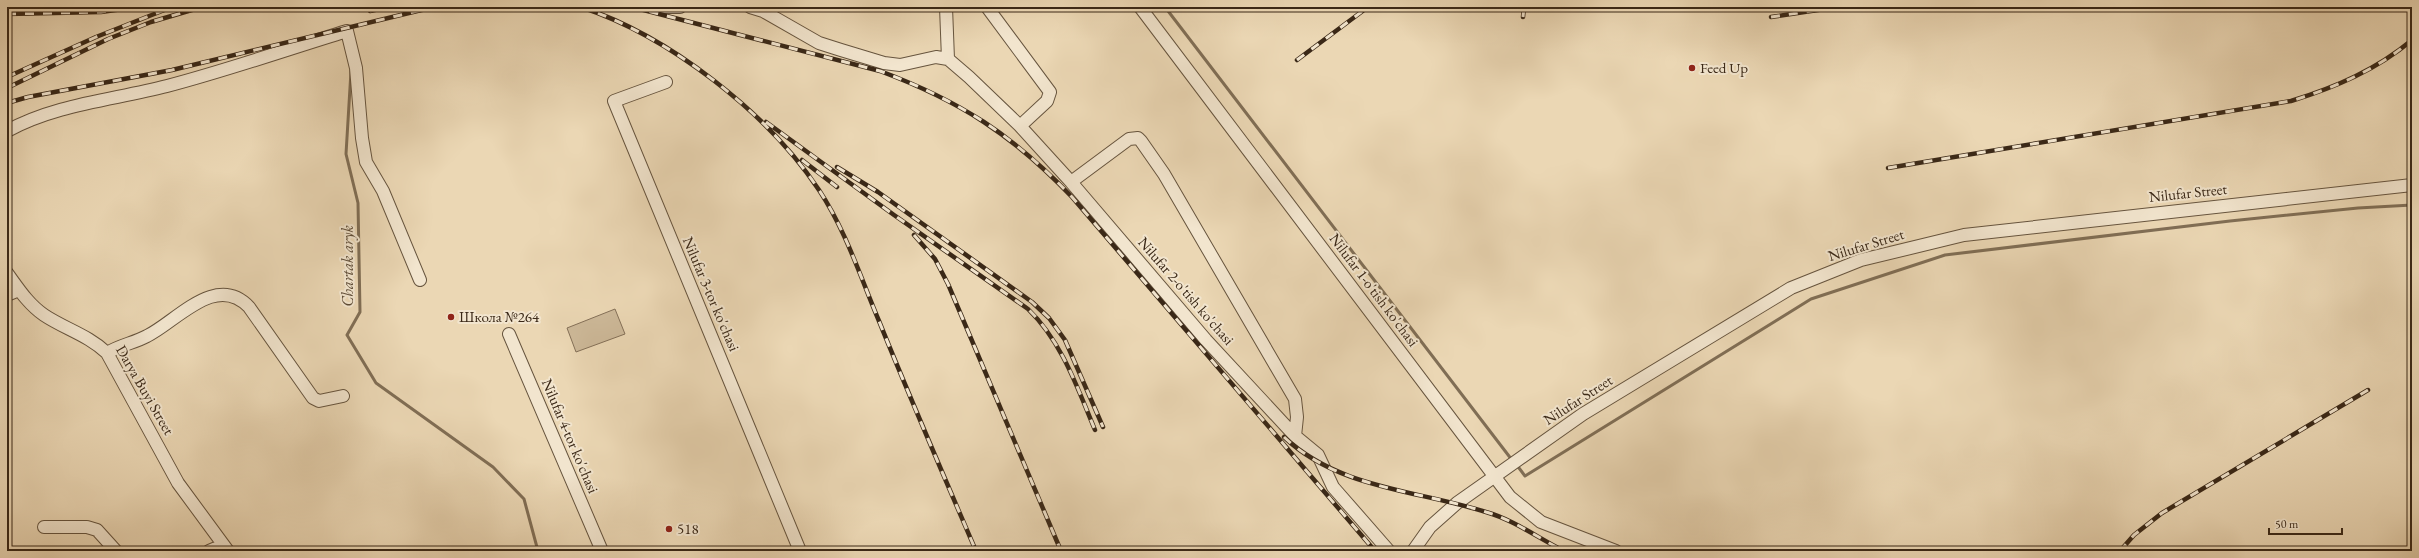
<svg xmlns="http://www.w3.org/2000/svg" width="2419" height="558" font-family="'EB Garamond',serif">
<rect width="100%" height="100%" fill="#ebd7b4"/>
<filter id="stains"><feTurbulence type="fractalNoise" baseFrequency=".005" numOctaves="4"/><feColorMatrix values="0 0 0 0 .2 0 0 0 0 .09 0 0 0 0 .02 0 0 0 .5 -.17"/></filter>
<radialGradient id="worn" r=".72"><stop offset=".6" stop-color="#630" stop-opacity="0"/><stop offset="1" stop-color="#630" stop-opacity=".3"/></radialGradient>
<path fill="#cdb999" stroke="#847058" d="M615 309 625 334 576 352 567 328Z"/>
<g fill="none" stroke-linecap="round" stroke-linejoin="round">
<path stroke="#806e55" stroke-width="3" d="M1165 7 1512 460
M351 71 346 154 358 203 360 312 347 335 376 383 493 467 524 499 538 551
M1516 464 1525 476 1811 299 1945 255 2230 221 2358 208 2412 205"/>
<g stroke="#66543e" stroke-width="14">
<path id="minor" d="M661 7H680
M750 7 763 11 819 43 841 50 884 63 900 65 936 57 948 59 969 77 1020 126 1071 182 1206 340 1295 436 1318 455 1333 487 1389 551
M946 7 948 59
M987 7 1050 92 1047 101 1020 126
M1140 7 1510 497 1541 522 1616 551
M666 82 614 101 800 551
M7 131C56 104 113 100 167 86 228 70 288 49 347 31L356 68 362 138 366 162 383 191 420 280
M1071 182 1129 139 1138 138 1141 141 1164 174 1295 399 1297 417 1295 436
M7 273C18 288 28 304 44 315 65 329 88 335 107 353L178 483 228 551
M7 295 19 290
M509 334 602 551
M107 353C120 345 134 343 147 336 176 322 216 272 249 307L313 398 319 401 343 396
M44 527H87L97 530 116 551
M209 551 223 545
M1413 551 1430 527 1457 503 1583 414 1791 288 1861 260 1964 235 2412 185"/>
</g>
<use href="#minor" stroke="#f2e5ce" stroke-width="12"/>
<g stroke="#3a2817" stroke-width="4.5">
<path id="rail" d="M581 7C669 36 768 113 819 190 846 231 860 276 879 321 910 398 943 474 976 551
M632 7 880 71C960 101 1013 135 1072 197L1375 551
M370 11 389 7
M7 14 101 12 137 7
M1523 17 1524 7
M1771 17 1838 7
M1297 60 1368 7
M7 77 96 37 172 7
M7 88 108 39 151 22 202 7
M7 103 28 97 172 70 434 7
M766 122 894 215 1028 309C1062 342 1077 387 1095 430
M802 160 837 187
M837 167 878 192 1032 302 1049 318 1065 340 1103 427
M1888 168 2291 101C2336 87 2376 70 2412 40
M914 235 935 259 948 284 1061 551
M1284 437C1339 489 1417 490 1486 512 1514 520 1538 538 1564 551
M2120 551 2134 535 2162 513 2368 390"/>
</g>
<use href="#rail" stroke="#f2e5ce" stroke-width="3" stroke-dasharray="9" stroke-linecap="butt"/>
</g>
<g fill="#8f2418" stroke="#f2e5ce" stroke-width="1.5">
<circle cx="1692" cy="68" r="4"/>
<circle cx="451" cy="317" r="4"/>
<circle cx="669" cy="529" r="4"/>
</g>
<g text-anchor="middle" stroke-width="4" stroke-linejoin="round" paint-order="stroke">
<g font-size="15" fill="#3a2817" stroke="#f2e5ce" text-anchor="start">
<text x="1700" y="73">Feed Up</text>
<text x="459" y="322">Школа №264</text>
<text x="677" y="534">518</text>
</g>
<g font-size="15" fill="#3a2817" stroke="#f2e5ce">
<text transform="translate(2188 193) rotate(-6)" y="5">Nilufar Street</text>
<text transform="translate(1866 245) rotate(-17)" y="5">Nilufar Street</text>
<text transform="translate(1374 290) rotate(53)" y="5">Nilufar 1-o'tish ko'chasi</text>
<text transform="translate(1186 291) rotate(49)" y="5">Nilufar 2-o'tish ko'chasi</text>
<text transform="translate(711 294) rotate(67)" y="5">Nilufar 3-tor ko'chasi</text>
<text transform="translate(145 390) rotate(60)" y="5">Darya Buyi Street</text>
<text transform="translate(1578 400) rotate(-33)" y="5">Nilufar Street</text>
<text transform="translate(570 436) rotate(67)" y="5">Nilufar 4-tor ko'chasi</text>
</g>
<g font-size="16" font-style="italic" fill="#5d4b36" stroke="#f2e5ce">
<text transform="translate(347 266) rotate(-90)" y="6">Chartak aryk</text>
</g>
</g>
<rect width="2419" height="558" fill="none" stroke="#ebd7b4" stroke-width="24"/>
<rect x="8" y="8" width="2403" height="542" fill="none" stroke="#3a2817" stroke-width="2"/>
<rect x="12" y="12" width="2395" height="534" fill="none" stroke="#3a2817"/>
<path d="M2269 528v6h73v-6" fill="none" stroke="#3a2817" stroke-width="2"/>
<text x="2275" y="528" font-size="12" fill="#3a2817" stroke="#f2e5ce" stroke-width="3" paint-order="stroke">50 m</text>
<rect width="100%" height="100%" filter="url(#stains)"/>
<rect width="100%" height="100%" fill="url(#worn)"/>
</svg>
